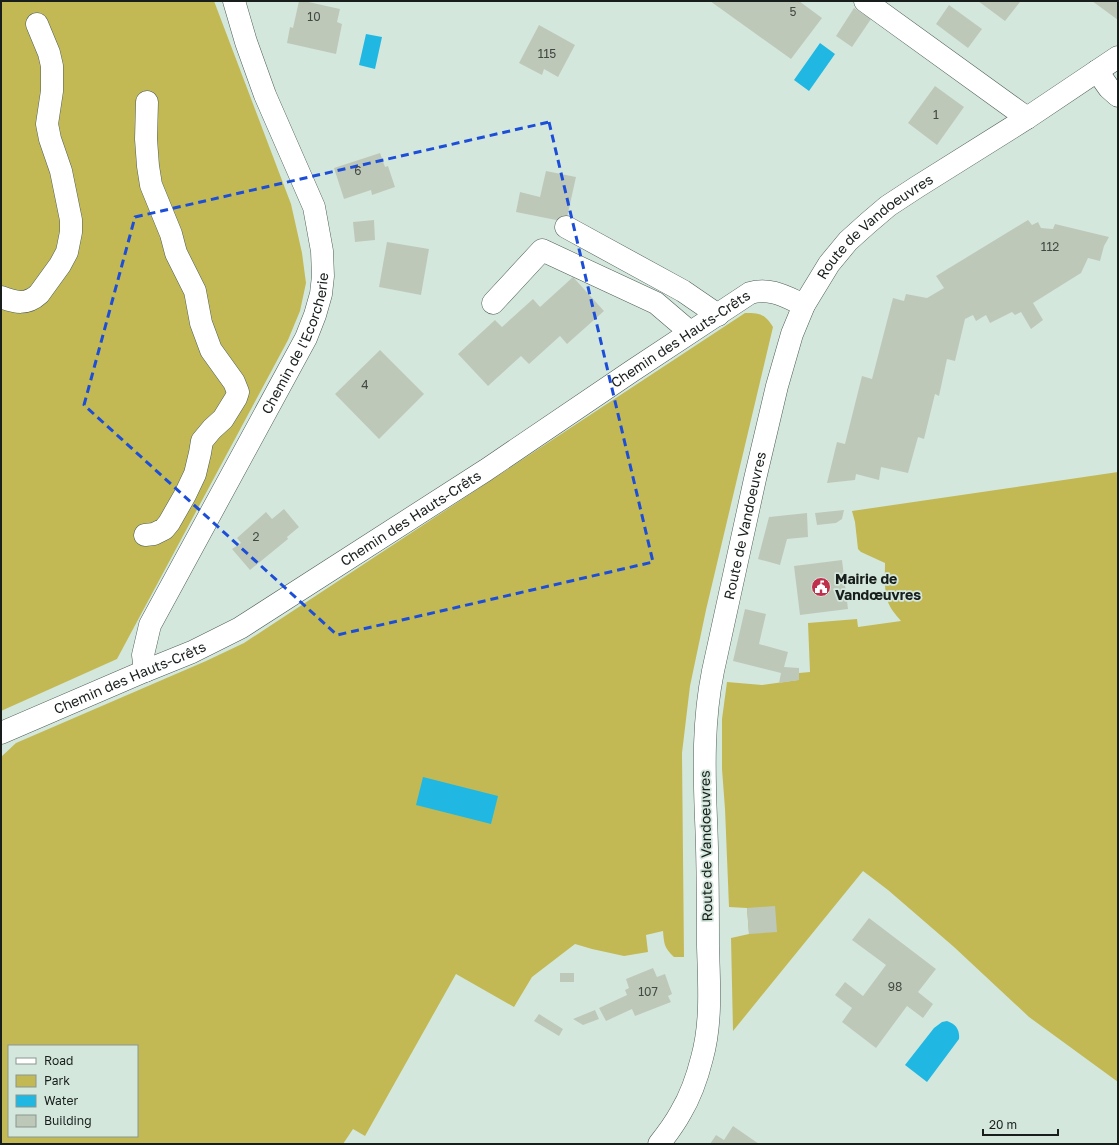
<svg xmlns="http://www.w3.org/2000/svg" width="1119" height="1145" font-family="'Golos Text',sans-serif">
<rect width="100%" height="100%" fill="#d4e7dd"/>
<path fill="#c2b955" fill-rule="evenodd" d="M1 1H214L291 204 302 253 306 283 300 311 288 340 117 659 1 711Z
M745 313C760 313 765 314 773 327L706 610 690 686 682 753 684 957H674C664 948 664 943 663 931L646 935 648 952 624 956 592 949 575 944 532 977 514 1007 456 974 365 1136 353 1129 343 1144H1V757L16 743 206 661 244 643ZM9 1046H137V1136H9Z
M1118 472V1082L1029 1017 954 947 888 890 863 871 733 1031 731 938 749 934 747 908 729 907 725 809 722 769V719L727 682 762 685 798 680 799 673 810 672 808 623 857 619 858 627 901 621C895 614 889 607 887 599 884 588 885 574 885 563L861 552 858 549 855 522 852 511Z"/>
<path fill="#20b8e2" d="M366 34 382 37 375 69 359 65Z
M820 43 835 54 809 91 794 80Z
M423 777 498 796 491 824 416 805Z
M947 1021C956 1024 960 1030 959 1039L927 1082 905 1065 934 1028 942 1022Z"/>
<path fill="#bec8b9" d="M299 1H304L340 9 337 22 342 24 336 54 287 43 290 27 293 28Z
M710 1H799L822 18 791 59Z
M978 1H1018L1020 2 1005 21Z
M1092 1H1118V20Z
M949 5 982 29 968 48 936 24Z
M854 8 871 19 852 47 836 36Z
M539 25 575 45 558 77 544 69 542 75 519 63Z
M935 86 964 107 937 145 908 123Z
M380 153 385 167 388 166 395 187 372 195 371 190 344 199 334 168Z
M546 171 576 177 566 222 516 212 520 192 540 197Z
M374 220 375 240 355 242 353 222Z
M1028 220 1032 225 1038 222 1041 228 1053 229 1055 224 1109 237 1104 246 1100 261 1088 258 1081 273 1033 303 1043 320 1031 329 1021 312 1015 315 1012 312 990 323 986 315 976 321 973 315 965 319 955 361 947 359 939 396 935 394 924 439 918 437 908 473 881 467 879 480 856 474 855 480 827 483 837 442 845 444 862 376 872 379 893 298 904 301 906 294 927 298 944 288 936 276Z
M387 242 429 249 421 295 379 287Z
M573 277 604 311 567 344 560 336 529 364 521 356 488 386 458 354 495 320 502 327 533 299 540 307Z
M380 350 424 394 379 439 335 394Z
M284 509 299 527 287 537 288 539 250 570 232 549 241 543 237 538 266 512 272 519Z
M844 510 842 519 836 523 817 525 815 513Z
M807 513 808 537 787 539 780 565 758 559 769 517Z
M842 560 848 609 800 615 794 566Z
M745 609 766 614 759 644 788 652 784 667 799 668V680L779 683 781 673 733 661Z
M775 906 777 932 749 934 747 908Z
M869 918 936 969 918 992 933 1004 923 1018 907 1006 876 1048 842 1022 852 1008 835 995 845 982 863 996 886 965 852 940Z
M653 968 657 977 665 974 672 994 668 996 671 1002 635 1016 632 1009 606 1021 599 1008 627 995 625 990 629 988 626 979Z
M560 973H574V982H560Z
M595 1010 599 1019 583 1025 573 1019Z
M539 1014 563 1029 559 1036 534 1021Z
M733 1126 759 1144H710L716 1135 724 1140Z"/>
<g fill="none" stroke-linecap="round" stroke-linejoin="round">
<g stroke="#4e5e56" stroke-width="23">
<g id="minor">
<path d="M865 1 1027 118"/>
<path d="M1097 71 1109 88 1118 96"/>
<path d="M566 227 683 291 718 315"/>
<path d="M1 297C16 303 27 305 39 294L60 265 67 252 71 232V220L61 171 50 139 47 124 52 91V66L49 53 37 24"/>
<path d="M493 303 542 250 656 303 690 332"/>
<path d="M145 535 154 534 164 529 169 523 185 495 195 474 200 453 202 441 212 429 223 419 236 398 238 392 234 382 211 350 201 323 195 291 176 253 171 234 151 185 148 166 146 139 147 102"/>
<path id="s1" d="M145 671 143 655 150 625 306 338 315 315 321 294 323 276 322 251 314 207 265 95 246 42 234 1"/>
<path id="s2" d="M1 733 145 671 192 652 240 628 486 470 632 371 750 293C770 287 786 297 804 305"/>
</g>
</g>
<g stroke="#4e5e56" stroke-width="23">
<g id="major">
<path id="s3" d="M659 1144C667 1134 675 1123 681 1112 690 1097 698 1074 702 1058 712 1022 709 983 708 946 708 904 708 861 706 819 704 769 703 720 713 671L755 479 777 386 792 334 804 305 829 264 848 241 868 223 888 206 917 187 1027 118 1118 57"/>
</g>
</g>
<use href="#minor" stroke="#fff" stroke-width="22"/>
<use href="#major" stroke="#fff" stroke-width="22"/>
</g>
<path fill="none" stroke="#1d4ed8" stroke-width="3" stroke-dasharray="8 5" stroke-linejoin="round" d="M549 122 653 562 337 635 84 405 135 217Z"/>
<defs>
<g id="civic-disc" transform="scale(1)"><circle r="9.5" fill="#c02f4b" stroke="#d4e7dd"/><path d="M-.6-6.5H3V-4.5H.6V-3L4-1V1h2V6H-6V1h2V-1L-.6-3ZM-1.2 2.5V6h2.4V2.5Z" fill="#fff"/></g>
</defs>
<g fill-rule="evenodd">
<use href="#civic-disc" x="821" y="587"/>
</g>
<g text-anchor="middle" stroke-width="3.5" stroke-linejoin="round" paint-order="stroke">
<g font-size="12" fill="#424842">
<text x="793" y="16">5</text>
<text x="314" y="21">10</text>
<text x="547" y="58">115</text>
<text x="936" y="119">1</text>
<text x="358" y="175">6</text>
<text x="1050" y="251">112</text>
<text x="365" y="389">4</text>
<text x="256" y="541">2</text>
<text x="895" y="991">98</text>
<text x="648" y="996">107</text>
</g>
<g font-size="14" fill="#181e1b" stroke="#d4e7dd">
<text dy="5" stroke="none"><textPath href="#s3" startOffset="970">Route de Vandoeuvres</textPath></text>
<text dy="5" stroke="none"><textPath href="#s2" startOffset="788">Chemin des Hauts-Crêts</textPath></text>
<text dy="5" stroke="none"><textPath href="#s1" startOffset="365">Chemin de l'Ecorcherie</textPath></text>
<text dy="5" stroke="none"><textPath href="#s2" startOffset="464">Chemin des Hauts-Crêts</textPath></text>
<text dy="5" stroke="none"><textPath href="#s3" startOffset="634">Route de Vandoeuvres</textPath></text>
<text dy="5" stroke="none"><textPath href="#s2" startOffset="140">Chemin des Hauts-Crêts</textPath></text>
<text transform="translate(706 846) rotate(-91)" y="5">Route de Vandoeuvres</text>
</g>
<g font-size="14" font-weight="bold" fill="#181e1b" stroke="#d4e7dd" text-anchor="start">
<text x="835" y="584">Mairie de<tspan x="835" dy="16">Vandœuvres</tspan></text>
</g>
</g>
<rect width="1119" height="1145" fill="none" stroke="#181e1b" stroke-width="4"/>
<rect x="8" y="1045" width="130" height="92" fill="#d4e7dd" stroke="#89978f"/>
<rect x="16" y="1058" width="20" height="6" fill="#ffffff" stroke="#89978f"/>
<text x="44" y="1065" font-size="12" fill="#181e1b">Road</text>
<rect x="16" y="1075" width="20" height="12" fill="#c2b955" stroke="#89978f"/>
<text x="44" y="1085" font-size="12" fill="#181e1b">Park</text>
<rect x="16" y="1095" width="20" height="12" fill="#20b8e2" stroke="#89978f"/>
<text x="44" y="1105" font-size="12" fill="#181e1b">Water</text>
<rect x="16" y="1115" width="20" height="12" fill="#bec8b9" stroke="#89978f"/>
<text x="44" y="1125" font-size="12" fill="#181e1b">Building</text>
<path d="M983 1129v6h75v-6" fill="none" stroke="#181e1b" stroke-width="2"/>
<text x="989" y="1129" font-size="12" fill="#181e1b" stroke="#d4e7dd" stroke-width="3" paint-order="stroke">20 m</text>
</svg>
